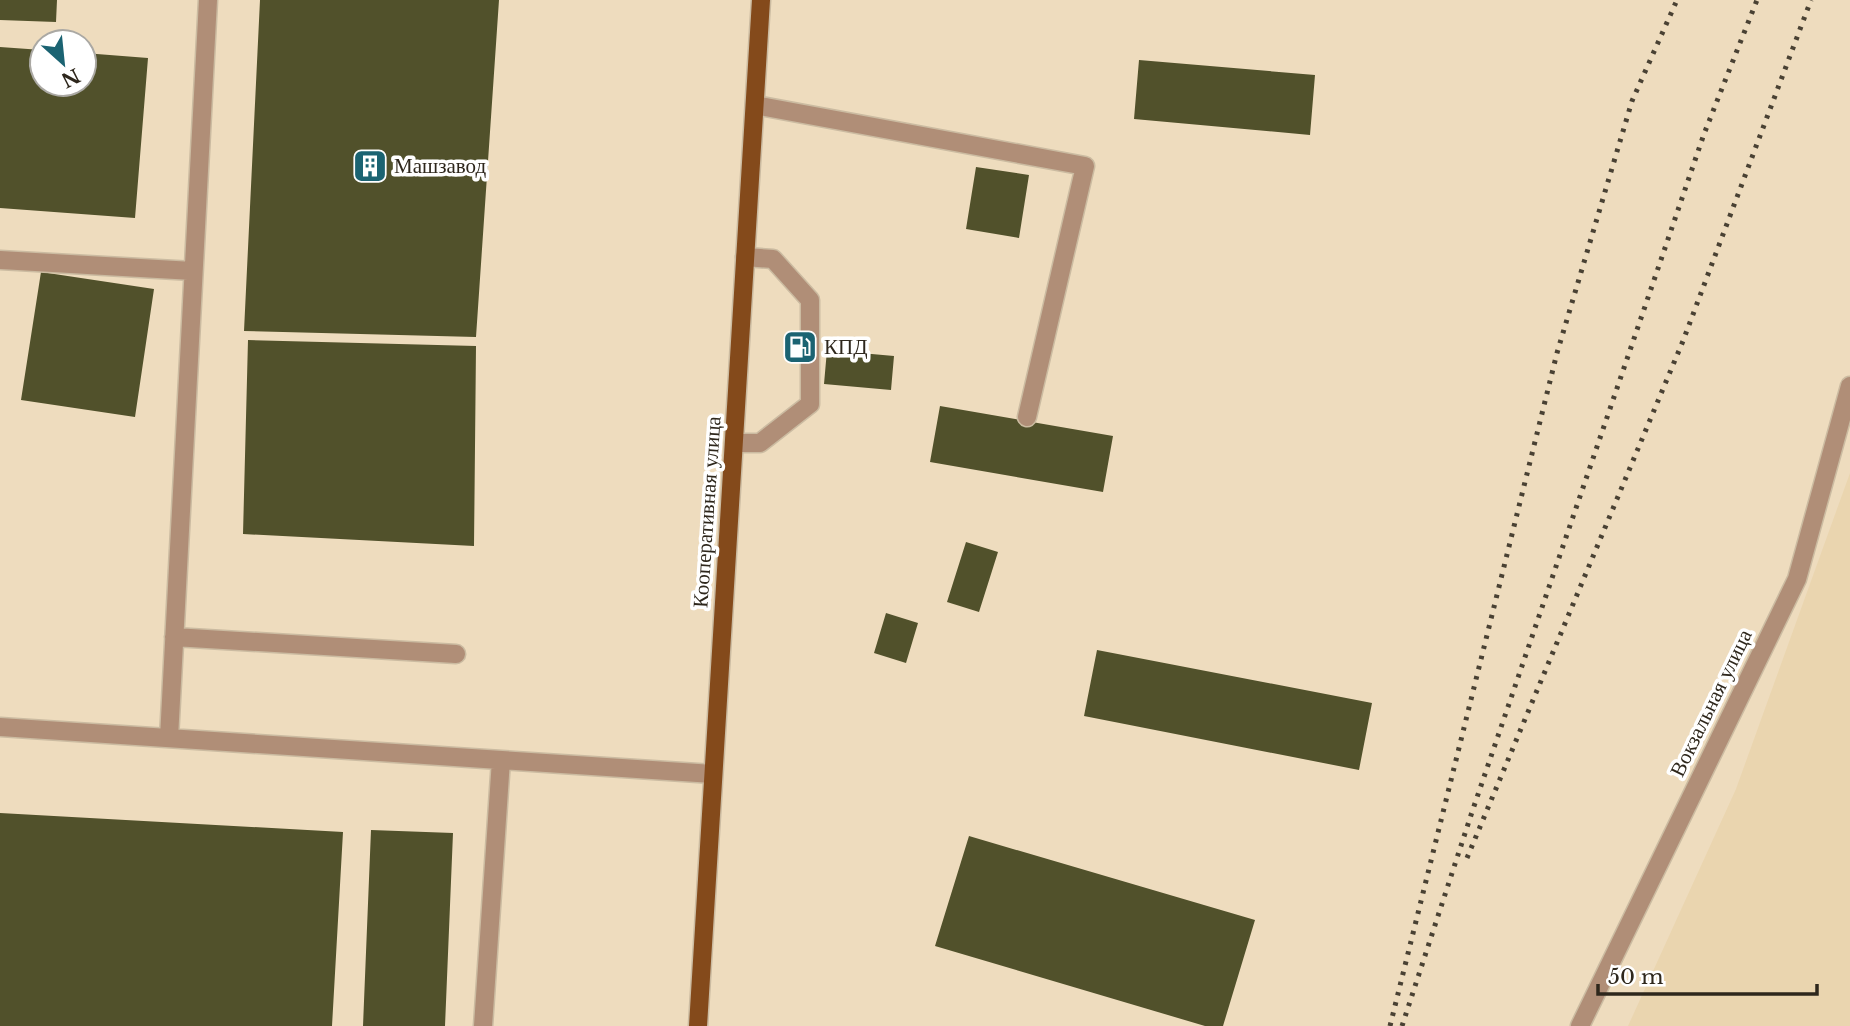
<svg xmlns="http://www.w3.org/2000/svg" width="1850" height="1026" font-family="'Libre Baskerville',serif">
<rect width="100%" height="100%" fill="#eedcbe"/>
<path fill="#ead5af" d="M1850 473V1026H1628L1736 789Z"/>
<path fill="#51512b" d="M0 0H57L56 22 0 20Z
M260 0H499L476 337 244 331Z
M0 47 42 50V84H84V53L148 58 135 218 0 208Z
M1139 60 1315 75 1310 135 1134 119Z
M976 167 1029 175 1019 238 966 229Z
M41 272 154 289 135 417 21 400Z
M248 340 476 346 474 546 243 534Z
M827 350 894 356 891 390 824 384Z
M940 406 1113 436 1103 492 930 462Z
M966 542 998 552 979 612 947 602Z
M886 613 918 623 906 663 874 653Z
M1097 650 1372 703 1359 770 1084 716Z
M0 813 343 832 332 1026H0Z
M371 830 453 833 445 1026H363Z
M969 836 1255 920 1223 1026H1205L935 946Z"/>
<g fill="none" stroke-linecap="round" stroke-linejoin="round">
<g stroke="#cbbba1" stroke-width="21">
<path id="minor" d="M755 105 1085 166 1027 417
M0 260 193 271
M734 443H760L810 404V300L773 259 745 257
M174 637 456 654
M0 727 713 774
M169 738 208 0
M483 1026 501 760
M1580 1026 1797 579 1850 386"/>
</g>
<g stroke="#cbbba1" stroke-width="21">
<path id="major" d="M698 1026 761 0"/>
</g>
<use href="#minor" stroke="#b08e77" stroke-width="18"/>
<use href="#major" stroke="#844a1b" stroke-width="18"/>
<path stroke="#494133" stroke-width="5" stroke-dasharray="3.5 7" stroke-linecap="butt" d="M1467 858 1683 341 1811 0
M1390 1026 1557 353 1632 101 1677 0
M1402 1026 1472 812 1704 134 1757 0"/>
</g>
<defs>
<g id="building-square" transform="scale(1.75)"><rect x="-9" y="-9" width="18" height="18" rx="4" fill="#1b6372" stroke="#fff"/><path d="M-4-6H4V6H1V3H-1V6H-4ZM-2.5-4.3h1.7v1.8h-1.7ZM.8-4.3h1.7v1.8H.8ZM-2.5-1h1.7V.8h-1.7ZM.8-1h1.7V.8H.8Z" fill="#fff"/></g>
<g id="fuel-square" transform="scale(1.75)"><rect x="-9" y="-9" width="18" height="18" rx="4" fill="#1b6372" stroke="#fff"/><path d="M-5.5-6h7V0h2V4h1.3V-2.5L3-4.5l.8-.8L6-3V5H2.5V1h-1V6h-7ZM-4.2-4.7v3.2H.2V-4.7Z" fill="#fff"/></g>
</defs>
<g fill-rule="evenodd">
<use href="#building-square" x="370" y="166"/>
<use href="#fuel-square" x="800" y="347"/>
</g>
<g text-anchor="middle" stroke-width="7" stroke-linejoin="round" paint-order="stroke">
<g font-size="21" fill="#2e271c" stroke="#fff" text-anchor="start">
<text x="394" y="173">Машзавод</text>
<text x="824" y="354">КПД</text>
</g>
<g font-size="21" fill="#2e271c" stroke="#fff">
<text transform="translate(707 512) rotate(-86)" y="7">Кооперативная улица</text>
<text transform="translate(1711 703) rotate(-64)" y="7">Вокзальная улица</text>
</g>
</g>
<g transform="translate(63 63) rotate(153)"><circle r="33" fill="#ffffff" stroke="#aba9a4" stroke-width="2"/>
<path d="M0-5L12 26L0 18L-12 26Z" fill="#1b6372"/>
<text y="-10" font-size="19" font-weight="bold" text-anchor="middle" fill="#2e271c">N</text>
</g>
<path d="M1598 984v10h219v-10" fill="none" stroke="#2e271c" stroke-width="3.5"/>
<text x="1608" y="984" font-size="21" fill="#2e271c" stroke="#ffffff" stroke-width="5" paint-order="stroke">50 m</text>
</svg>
